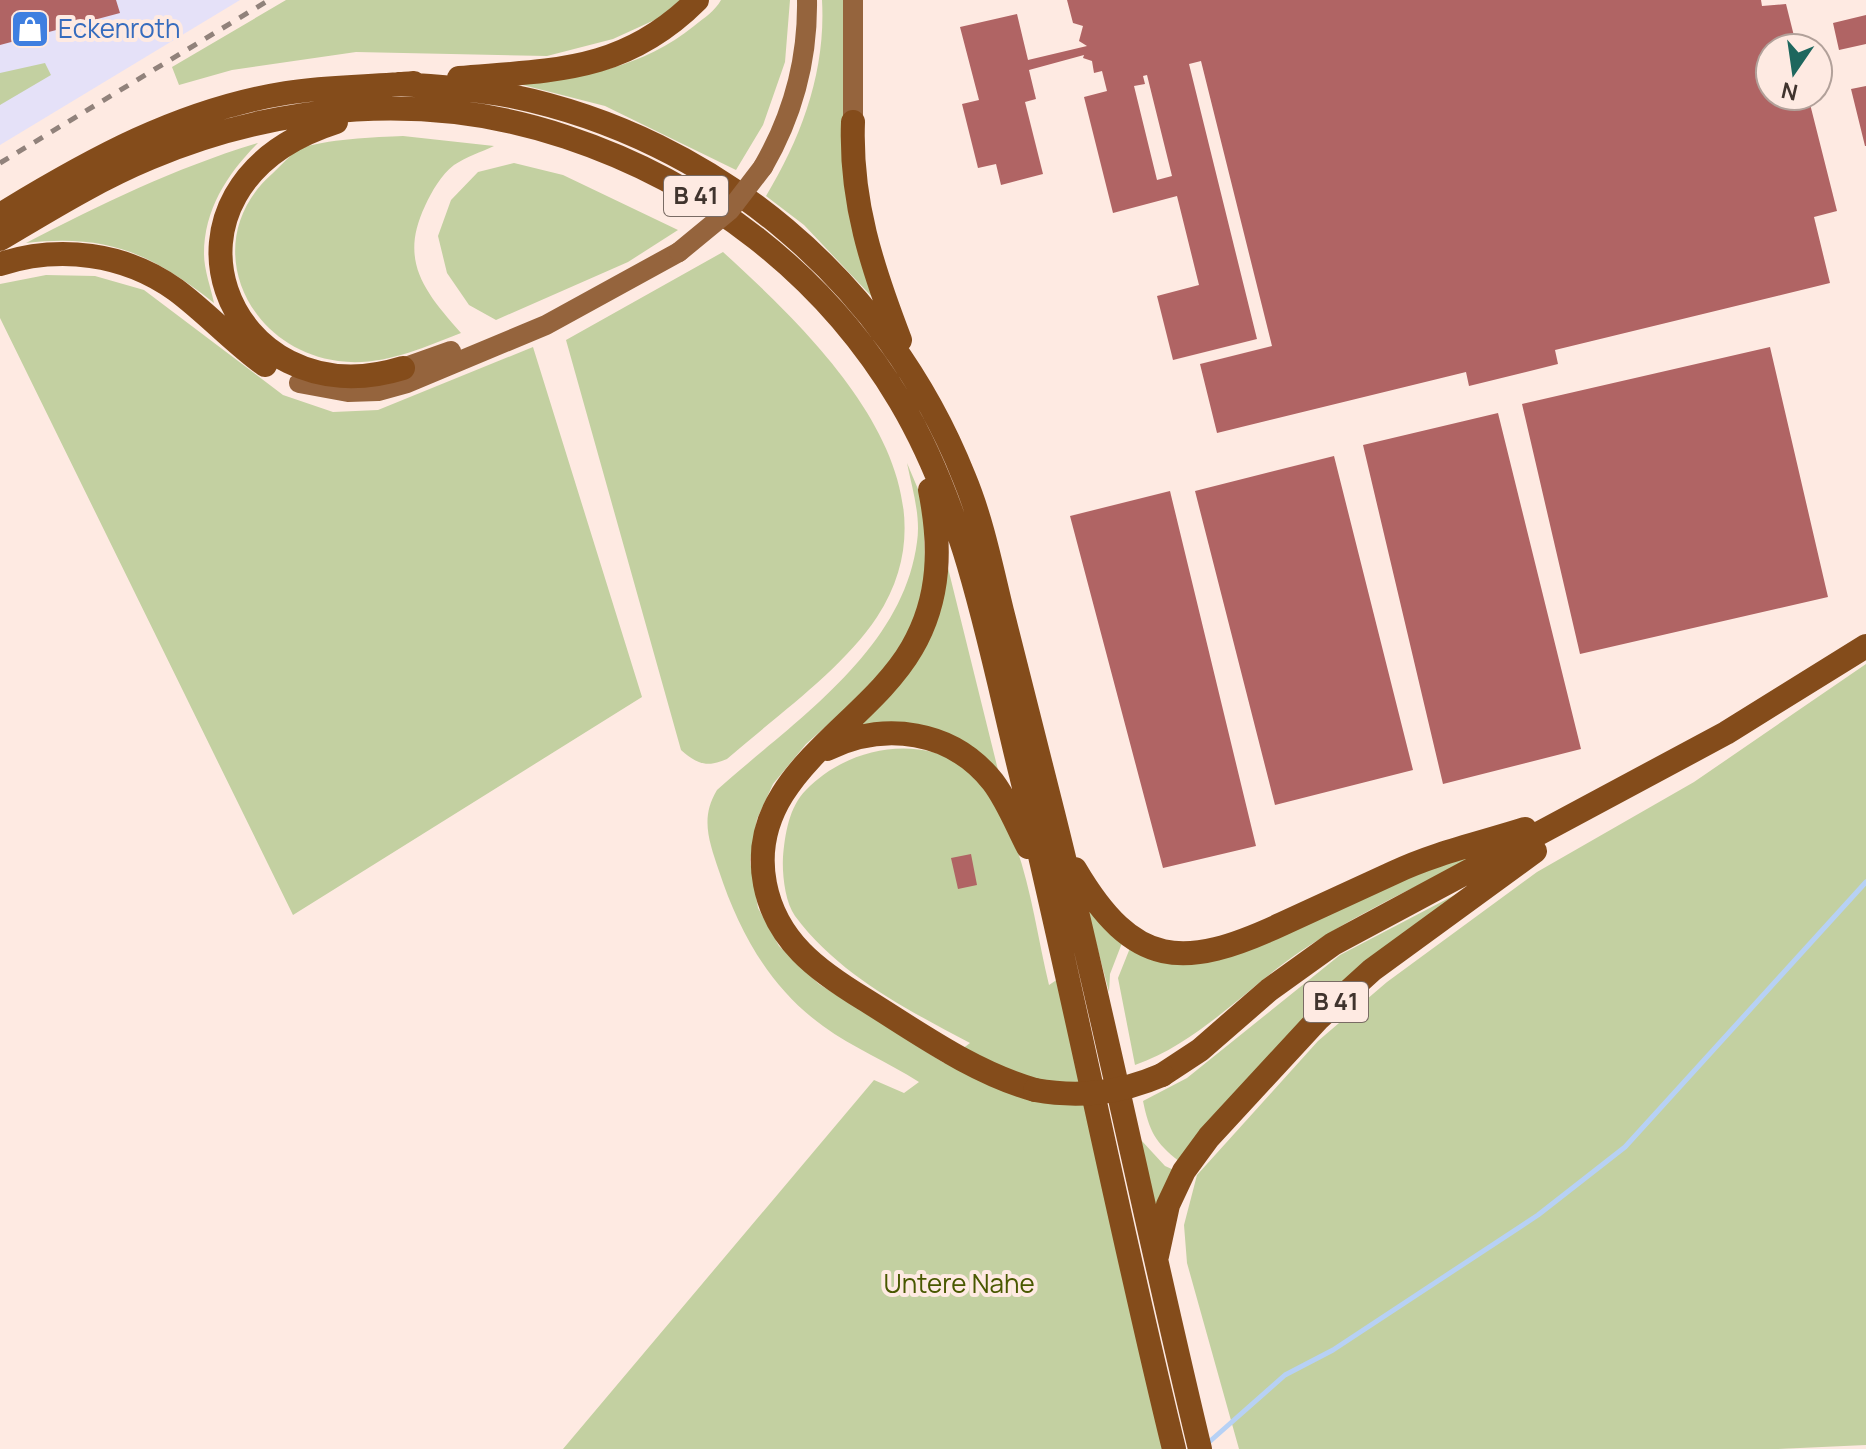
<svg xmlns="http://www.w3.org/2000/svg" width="1866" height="1449" font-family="Manrope,sans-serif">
<rect width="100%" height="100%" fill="#feeae2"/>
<path fill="#e5e1f8" d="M0 0H240L0 145Z"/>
<path fill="#c3d0a1" d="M286 0H680L659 18 613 39 547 56 356 52 232 70 179 85 172 67Z
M721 0H790L785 62 763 125 736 170 605 106 519 84C581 78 644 67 694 26 704 18 715 11 721 0Z
M822 0H845L875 300 804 225 766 196C802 136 826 71 822 0Z
M45 63 51 75 0 105V73Z
M403 136 494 146C481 152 466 157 454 165 441 175 432 191 425 206 399 261 424 291 461 333 422 348 382 367 338 361 244 348 197 239 273 173 281 166 291 153 300 149 323 139 377 137 403 136Z
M258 143C228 173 204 209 204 254 204 270 211 288 214 303 151 253 107 234 26 243 102 204 175 168 258 143Z
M514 163 563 175 678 230 628 262 496 320 469 305 447 273 438 236 451 200 478 172Z
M723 252C816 337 967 480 877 617 842 670 776 716 727 759 707 768 697 764 681 750L566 340Z
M46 275 95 276 144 290 283 395 333 412 378 410 533 347 642 697 293 915 0 318V284Z
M907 463 923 501 926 594 909 637 884 675 806 744 773 784 757 819 750 861 758 908 779 946 819 984 944 1063 970 1043C906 1009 839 975 795 916 785 902 782 874 783 857 785 834 789 807 806 790 855 739 948 729 991 794 1027 849 1034 923 1049 985L1058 979 1165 1449H563L874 1080 904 1093 919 1082C888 1062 853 1048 823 1026 770 988 739 932 719 871 709 841 700 818 717 790 794 721 903 651 917 542 921 516 912 488 907 463Z
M948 568 1000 778 980 756 846 731Z
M1866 664V1445L1778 1449H1239L1187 1263 1184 1225 1197 1175 1318 1041 1387 982 1537 872 1694 782Z
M1502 844C1434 878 1364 909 1301 951 1245 989 1200 1042 1135 1065L1118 978 1130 948 1175 961 1422 869Z
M1491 876 1179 1161C1155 1143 1149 1130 1143 1101L1187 1078 1340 955Z
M1085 901 1122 943 1110 974 1109 992Z
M1141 1140 1165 1166 1174 1170 1158 1227Z"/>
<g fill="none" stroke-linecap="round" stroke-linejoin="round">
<path stroke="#b7d1f5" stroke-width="5" d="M1208 1443 1285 1375 1333 1350 1538 1215 1625 1147 1866 882"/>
</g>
<path fill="#b06464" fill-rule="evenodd" d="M0 0H116L120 13 0 45Z
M1067 0H1761L1762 6 1786 4 1797 48H1770V96H1808L1837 211 1814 217 1830 283 1555 350 1558 364 1469 386 1466 372 1217 433 1200 364 1272 346 1201 61 1189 64 1257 339 1173 360 1157 296 1199 285 1177 196 1113 213 1084 97 1107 91 1102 71 1094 73 1092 61 1083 58 1084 55 1029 70 1036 99 1025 102 1043 174 1001 185 996 164 978 168 962 104 979 100 960 27 1017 14 1028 60 1087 46 1079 41 1083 26 1073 23ZM1147 75 1172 176 1157 180 1134 86 1145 84 1143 76Z
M1866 15V44L1839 50 1833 23Z
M1866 86V146H1865L1851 89Z
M1770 347 1828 597 1580 654 1522 404Z
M1498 413 1581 749 1443 784 1363 445Z
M1334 456 1413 770 1275 805 1195 491Z
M1170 491 1256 846 1163 868 1070 516Z
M971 854 977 885 958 889 951 858Z"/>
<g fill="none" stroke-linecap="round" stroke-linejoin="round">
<path stroke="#95643d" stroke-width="20" d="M853 0V122
M763 167C793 115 808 61 807 0
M403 368 451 351
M299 383 348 392 378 391 407 383 546 325 679 252"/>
<path stroke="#844c1b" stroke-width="24" d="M459 78C553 70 624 73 697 0
M398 84C436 86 474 89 511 96 716 138 887 283 964 477 982 520 991 566 1002 611 1019 678 1036 746 1053 813 1106 1024 1149 1238 1200 1449
M336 122C132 187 226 423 403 368
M853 122C850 201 872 267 900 340
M0 215C90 160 180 110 286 93 329 86 371 87 414 83
M0 239C49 210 97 180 150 158 280 103 430 91 566 137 705 183 824 274 900 401 967 514 990 649 1021 775 1075 999 1119 1225 1174 1449
M0 264C59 245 125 253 176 290 207 313 234 343 265 365
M930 490C941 545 941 598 912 648 866 728 744 776 765 884 776 941 818 971 864 999 919 1033 972 1072 1035 1090
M827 749C884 721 952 730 993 782 1008 802 1017 826 1028 847
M1075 869C1134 969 1183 970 1282 924 1319 907 1356 890 1393 873 1435 853 1481 843 1525 829
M1162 1075 1200 1050 1269 990 1333 944 1726 733 1866 646
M1157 1256 1168 1205 1184 1171 1209 1137 1318 1019 1372 970 1535 851"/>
<path stroke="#91827b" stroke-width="5" stroke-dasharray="10 10" stroke-linecap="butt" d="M0 163 269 0"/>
<path stroke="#95643d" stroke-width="20" d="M679 252 730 210 763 167"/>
<path stroke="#844c1b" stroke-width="24" d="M1035 1090C1080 1098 1120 1093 1162 1075"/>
</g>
<defs>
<g id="shop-square" transform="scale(2)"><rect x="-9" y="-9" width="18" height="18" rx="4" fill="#3f7fe0" stroke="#feeae2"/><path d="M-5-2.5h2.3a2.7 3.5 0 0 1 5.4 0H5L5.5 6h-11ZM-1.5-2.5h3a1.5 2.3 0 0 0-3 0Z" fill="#fff"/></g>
</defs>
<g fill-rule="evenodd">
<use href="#shop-square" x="30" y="29"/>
</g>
<g text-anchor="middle" stroke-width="8" stroke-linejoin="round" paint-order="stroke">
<g fill="#feeae2" stroke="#796b64" stroke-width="2">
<rect x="664" y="176" width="64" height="40" rx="6"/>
<rect x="1304" y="982" width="64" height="40" rx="6"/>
</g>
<g font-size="24" font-weight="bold" fill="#40342e">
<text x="696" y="204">B 41</text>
<text x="1336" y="1010">B 41</text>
</g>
<g font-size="26" fill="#366cbe" stroke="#feeae2" text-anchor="start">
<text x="58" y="38">Eckenroth</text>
</g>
<g font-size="26" fill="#495800" stroke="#feeae2">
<text x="959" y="1293">Untere Nahe</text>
</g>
</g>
<g transform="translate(1794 72) rotate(193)"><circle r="38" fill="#feeae2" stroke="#b2a19a" stroke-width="2"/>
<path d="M0-6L14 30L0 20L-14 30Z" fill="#1e675e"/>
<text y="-12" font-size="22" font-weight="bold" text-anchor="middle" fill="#40342e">N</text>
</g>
</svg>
